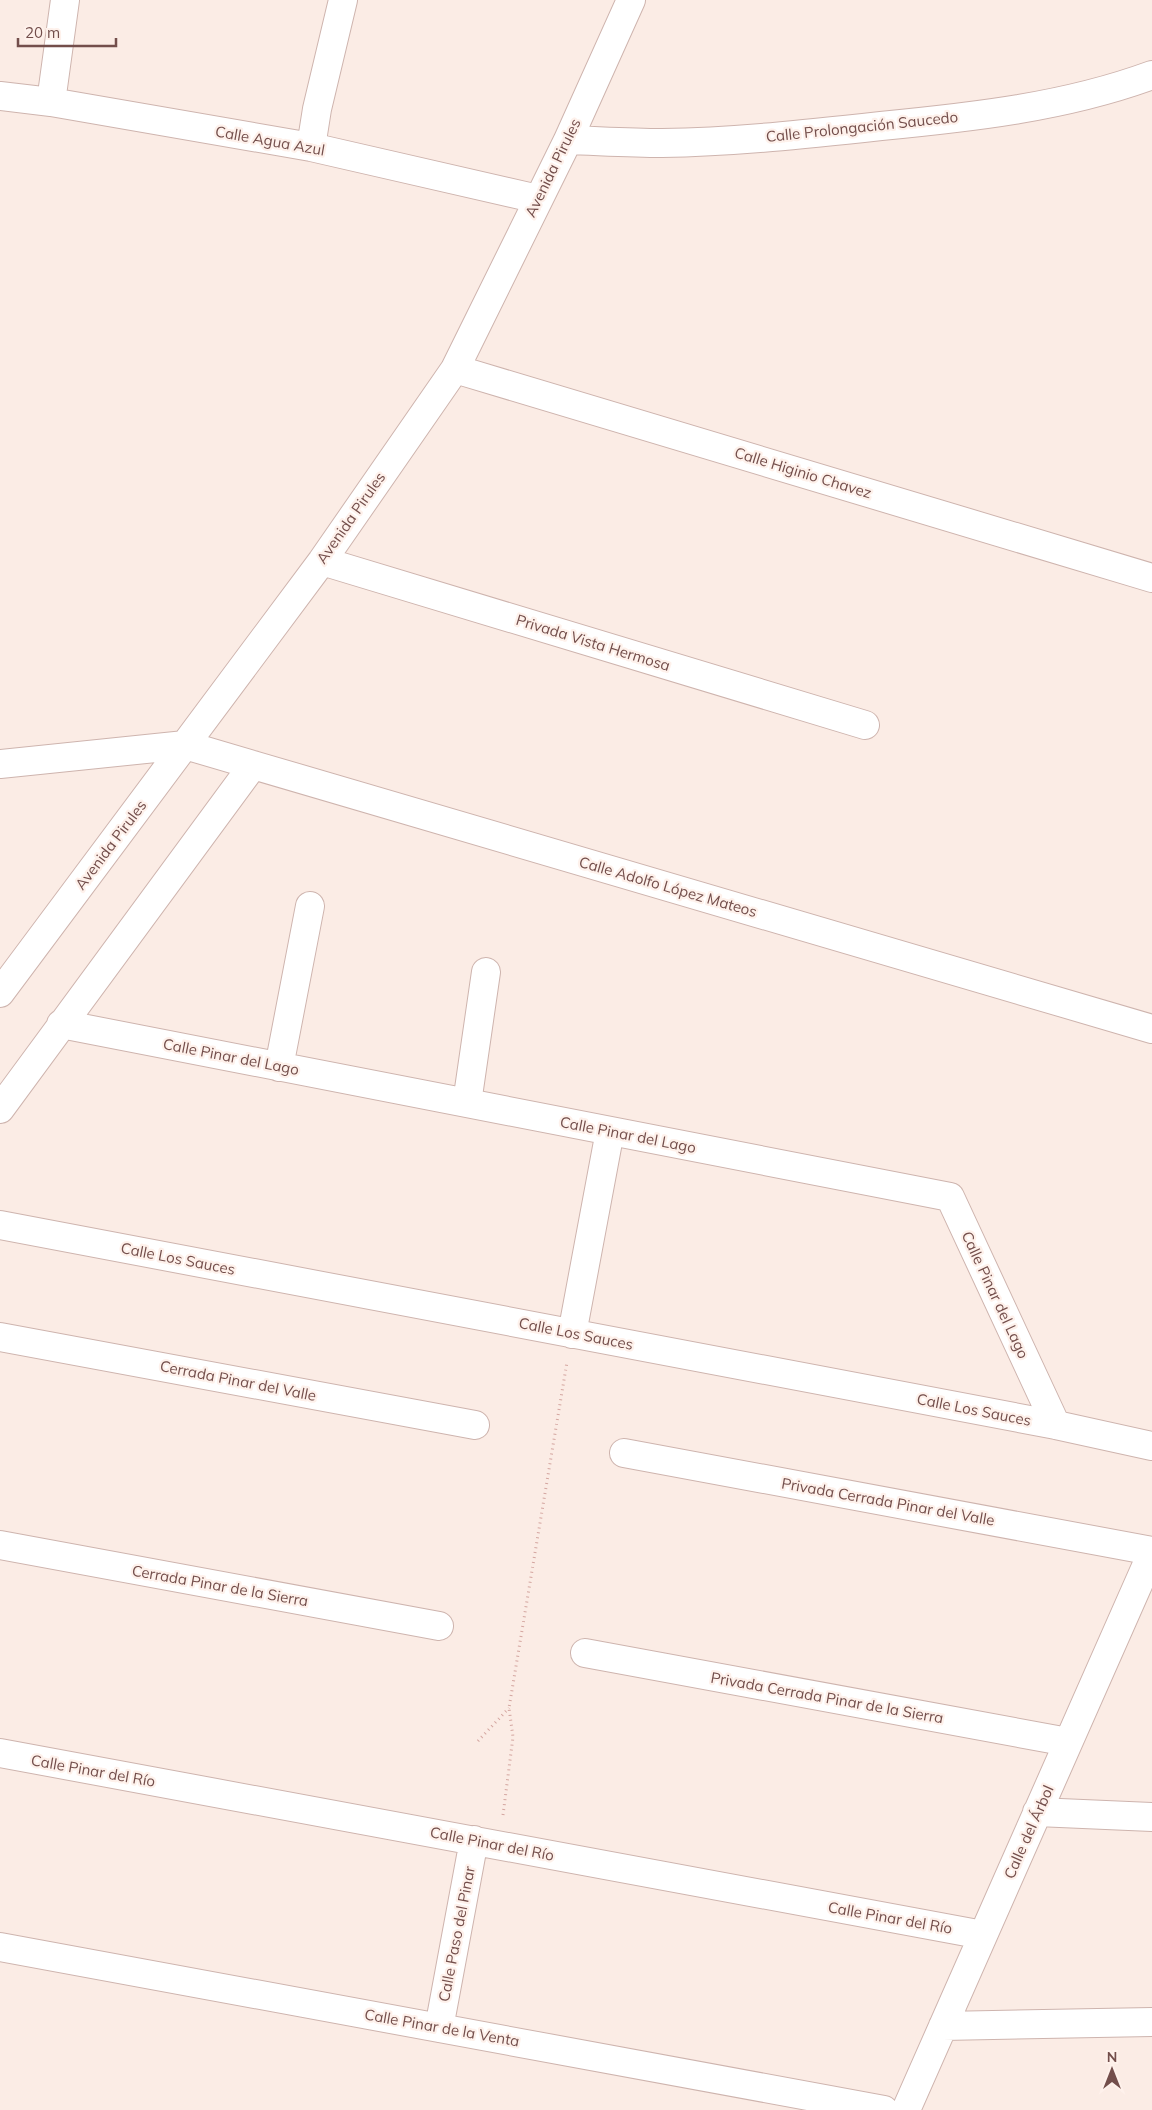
<svg xmlns="http://www.w3.org/2000/svg" width="1152" height="2110" font-family="Mulish,sans-serif">
<rect width="100%" height="100%" fill="#fbece5"/>
<g fill="none" stroke-linecap="round" stroke-linejoin="round">
<g stroke="#ceb4ae" stroke-width="30">
<path id="minor" d="M0 96 51 102 311 147 538 199
M51 102 65 0
M568 140C599 141 631 143 662 143 735 142 808 134 881 126 973 117 1065 107 1152 75
M311 147 317 109 343 0
M455 369 1152 578
M322 561 865 725
M0 764 185 745 1152 1029
M0 993 322 561 455 369 568 140 631 0
M61 1024 950 1197 1056 1425
M279 1067 310 906
M467 1103 486 972
M0 1109 253 765
M0 1225 1056 1425 1152 1446
M572 1334 610 1131
M0 1337 475 1425
M624 1453 1152 1551
M0 1545 439 1626
M585 1653 1068 1742
M0 1753 983 1935
M1037 1812 1152 1817
M0 1947 884 2110
M943 2026 1152 2022
M439 2028 474 1840
M906 2110 1152 1553"/>
</g>
<path stroke="#d4a6a0" stroke-width="3" stroke-dasharray="1 4" stroke-linecap="butt" d="M478 1741 509 1708
M503 1815 513 1737 509 1708 567 1362"/>
<use href="#minor" stroke="#fff" stroke-width="28"/>
</g>
<g text-anchor="middle" stroke-width="4.5" stroke-linejoin="round" paint-order="stroke">
<g font-size="15" fill="#734e4b" stroke="#fef1eb">
<text transform="translate(862 127) rotate(-6)" y="5">Calle Prolongación Saucedo</text>
<text transform="translate(270 141) rotate(10)" y="5">Calle Agua Azul</text>
<text transform="translate(553 168) rotate(-64)" y="5">Avenida Pirules</text>
<text transform="translate(803 473) rotate(17)" y="5">Calle Higinio Chavez</text>
<text transform="translate(351 518) rotate(-55)" y="5">Avenida Pirules</text>
<text transform="translate(593 643) rotate(17)" y="5">Privada Vista Hermosa</text>
<text transform="translate(111 845) rotate(-53)" y="5">Avenida Pirules</text>
<text transform="translate(668 887) rotate(16)" y="5">Calle Adolfo López Mateos</text>
<text transform="translate(231 1057) rotate(11)" y="5">Calle Pinar del Lago</text>
<text transform="translate(628 1135) rotate(11)" y="5">Calle Pinar del Lago</text>
<text transform="translate(178 1259) rotate(11)" y="5">Calle Los Sauces</text>
<text transform="translate(995 1295) rotate(65)" y="5">Calle Pinar del Lago</text>
<text transform="translate(576 1334) rotate(11)" y="5">Calle Los Sauces</text>
<text transform="translate(238 1381) rotate(11)" y="5">Cerrada Pinar del Valle</text>
<text transform="translate(974 1410) rotate(11)" y="5">Calle Los Sauces</text>
<text transform="translate(888 1502) rotate(10)" y="5">Privada Cerrada Pinar del Valle</text>
<text transform="translate(220 1586) rotate(10)" y="5">Cerrada Pinar de la Sierra</text>
<text transform="translate(827 1698) rotate(10)" y="5">Privada Cerrada Pinar de la Sierra</text>
<text transform="translate(93 1771) rotate(10)" y="5">Calle Pinar del Río</text>
<text transform="translate(1029 1832) rotate(-66)" y="5">Calle del Árbol</text>
<text transform="translate(492 1844) rotate(11)" y="5">Calle Pinar del Río</text>
<text transform="translate(890 1918) rotate(10)" y="5">Calle Pinar del Río</text>
<text transform="translate(457 1934) rotate(-79)" y="5">Calle Paso del Pinar</text>
<text transform="translate(442 2028) rotate(10)" y="5">Calle Pinar de la Venta</text>
</g>
</g>
<g transform="translate(1112 2070)" stroke="#fef1eb" stroke-width="4" paint-order="stroke">
<path d="M0-4L9 19L0 12L-9 19Z" fill="#734e4b"/>
<text y="-8" font-size="14" font-weight="bold" text-anchor="middle" fill="#734e4b">N</text>
</g>
<path d="M18 38v8h98v-8" fill="none" stroke="#734e4b" stroke-width="2.5"/>
<text x="25" y="38" font-size="15" fill="#734e4b" stroke="#fef1eb" stroke-width="4" paint-order="stroke">20 m</text>
</svg>
